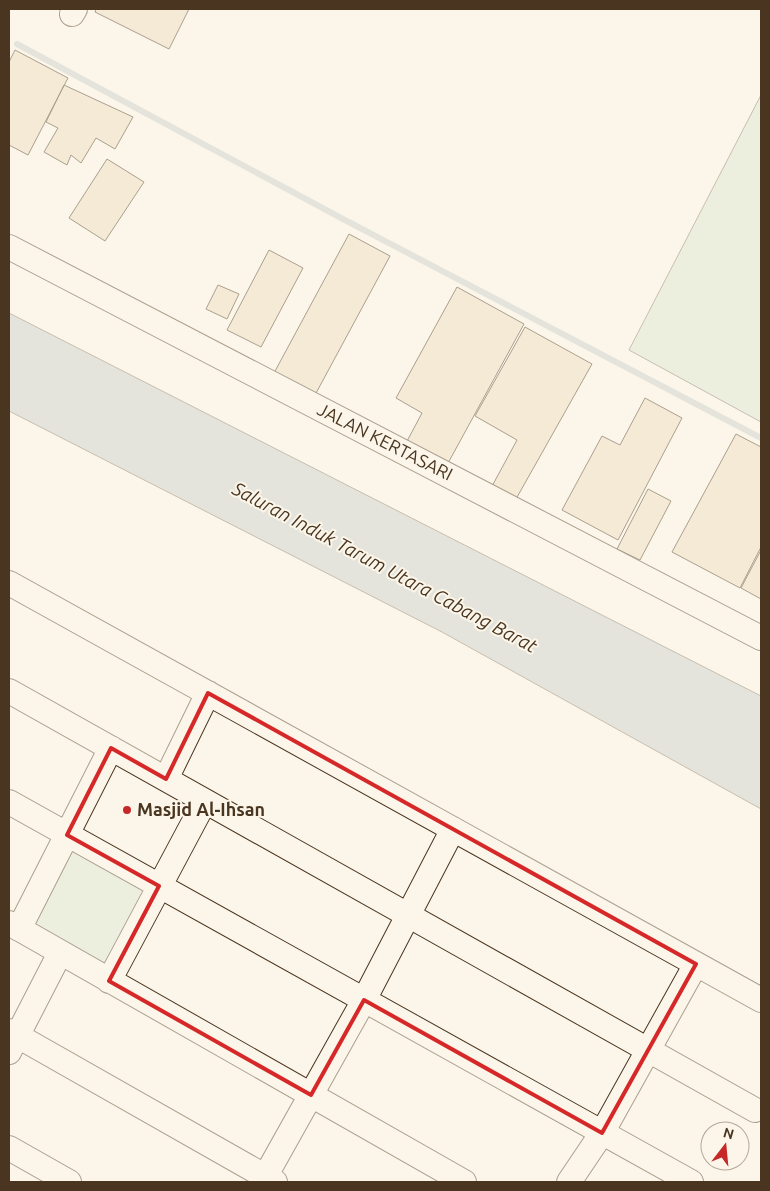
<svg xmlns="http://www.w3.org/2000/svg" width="770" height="1191" font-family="Ubuntu,sans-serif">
<rect width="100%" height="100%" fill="#fbf6e9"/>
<path fill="#dce7d0" stroke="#887966" d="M761 95V422L629 350Z
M67 835 159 886 109 981 19 929Z"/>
<path fill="#c9cecd" stroke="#887966" d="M9 313 761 696V809L442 632 9 411Z"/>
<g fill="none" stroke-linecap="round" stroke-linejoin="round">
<path stroke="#c9cecd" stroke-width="6" d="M17 44 343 219 761 438"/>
</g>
<path fill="#ecdcbc" stroke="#4a3520" d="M96 9H189L169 49 95 12Z
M15 50 68 78 28 155 9 145V62Z
M64 85 133 117 115 149 96 138 81 163 71 155 67 165 44 152 58 128 46 122Z
M107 159 144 182 105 241 69 218Z
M349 234 390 256 315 395 274 373Z
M269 250 303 268 261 347 227 330Z
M218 285 239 294 227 319 206 309Z
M457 287 524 324 447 465 406 443 422 413 396 398Z
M525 327 592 364 516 499 491 488 517 440 475 416Z
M645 398 682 418 618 540 562 510 602 436 620 445Z
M736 434 761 447V547L740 588 672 552Z
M648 489 671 501 640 560 617 549Z
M761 550V599L741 588Z"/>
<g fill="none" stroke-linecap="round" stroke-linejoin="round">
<g stroke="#4a3520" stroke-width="26">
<path id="minor" d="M72 14 75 9
M9 247 761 638
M9 583 761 1000
M9 691 755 1110
M166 779 208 693
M9 802 691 1182
M9 923 464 1182
M19 929 111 748
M109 981 205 801
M9 1031 275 1182
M9 1052 60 953
M9 1148 69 1182
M265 1177 364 1000 453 829
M569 1182 602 1133 696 964"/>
</g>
<use href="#minor" stroke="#fbf6e9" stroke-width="24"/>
</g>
<path d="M0 0H770V1191H0ZM208 693 696 964 602 1133 364 1000 311 1095 109 981 159 886 67 835 111 748 166 779Z" fill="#fbf6e9" fill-opacity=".55" fill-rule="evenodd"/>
<path fill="none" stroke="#d62828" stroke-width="4" stroke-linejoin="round" d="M208 693 696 964 602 1133 364 1000 311 1095 109 981 159 886 67 835 111 748 166 779Z"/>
<circle fill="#c62828" stroke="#fbf6e9" stroke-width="2" cx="127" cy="810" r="5"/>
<g text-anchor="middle" stroke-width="4" stroke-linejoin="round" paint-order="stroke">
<g font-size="18" fill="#4a3520" stroke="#fbf6e9">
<text transform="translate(385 442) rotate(27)" y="6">JALAN KERTASARI</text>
</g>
<g font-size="18" font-weight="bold" fill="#4a3520" stroke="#fbf6e9" text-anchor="start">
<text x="137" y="816">Masjid Al-Ihsan</text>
</g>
<g font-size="19" font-style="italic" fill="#4a3520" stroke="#fbf6e9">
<text transform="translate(385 567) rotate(28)" y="7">Saluran Induk Tarum Utara Cabang Barat</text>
</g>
</g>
<rect width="770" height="1191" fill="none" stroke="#4a3520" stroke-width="20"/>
<g transform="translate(725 1146) rotate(16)"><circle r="24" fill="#fbf6e9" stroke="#b4a999"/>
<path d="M0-4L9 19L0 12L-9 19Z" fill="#c62828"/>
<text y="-8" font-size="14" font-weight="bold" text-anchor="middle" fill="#4a3520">N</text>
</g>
</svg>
